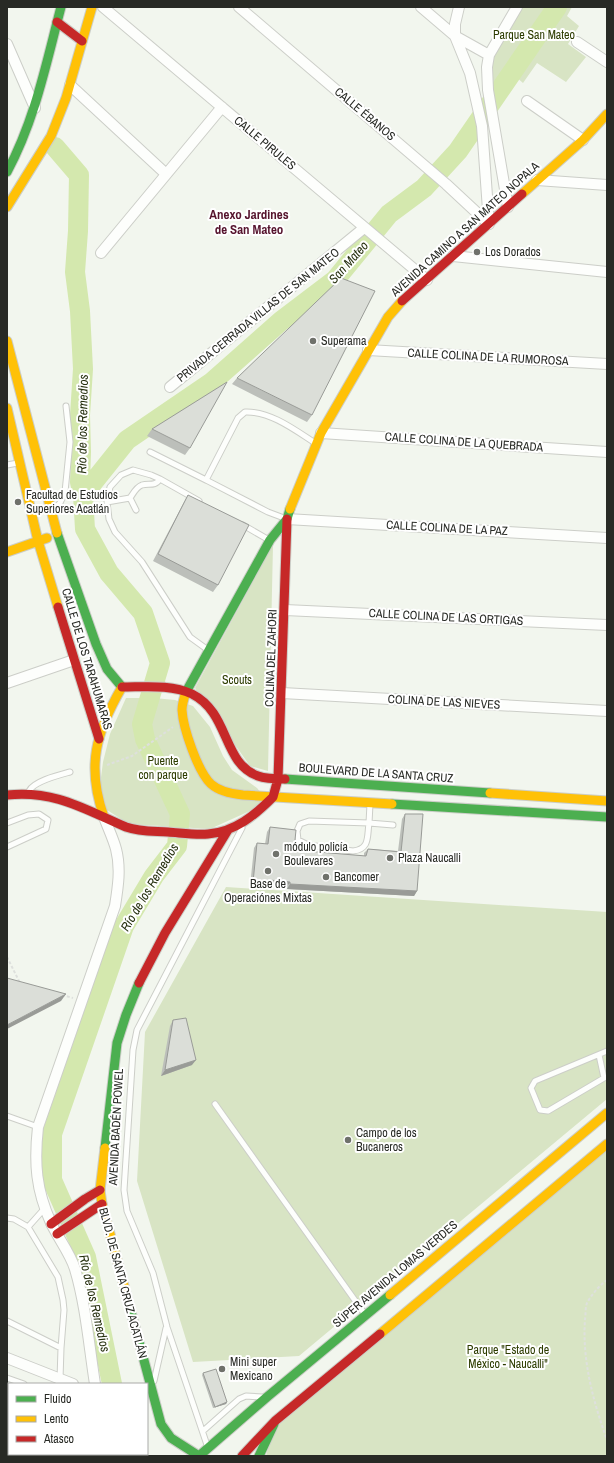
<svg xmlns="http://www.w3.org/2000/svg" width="614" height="1463" font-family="'Archivo Narrow',sans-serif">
<rect width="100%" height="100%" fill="#f2f6ee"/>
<path fill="#d8e4c4" d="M517 7H572L567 16 579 26 568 44 586 57 566 82 537 63 523 83 515 76 494 99 489 56Z
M273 545 268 771 250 766 195 688Z
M126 698H154L175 700 193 706 210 727 223 756 232 770 257 788 265 798 252 810 210 829 129 824 107 810 100 785 103 762 110 734Z
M226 887 607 912V1099L299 1356 193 1362 137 1181 145 1032Z
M607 1146V1456H266L275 1422Z"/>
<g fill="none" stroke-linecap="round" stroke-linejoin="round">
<path stroke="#d4e8ae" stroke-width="20" d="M55 147 79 175 78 231 75 272 80 311 83 369 80 415 81 452 80 482 83 495 85 529 109 573 143 613 160 663 142 724 145 739 180 814 177 846 154 876 124 926 52 1134V1180L86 1257 112 1384
M83 495 127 440 212 382 281 321 335 280 389 214 424 188 458 151 557 7
M136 1454 137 1456"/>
<g stroke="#cccec8" stroke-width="7">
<path id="lane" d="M150 452 206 480
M7 465 18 463
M130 498 136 510
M199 501 160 479 151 475 133 470 121 475 110 487 107 502 109 519 115 532 142 562 190 637 208 650
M107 502 130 498C133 494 136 487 142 485 149 483 155 487 160 479
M52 511 60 503 65 492 70 442 66 406
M284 518 268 512 206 480 238 418 245 412C270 411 295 430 315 443
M243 525 269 540
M29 791C34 781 59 775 70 772
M370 804 369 823 309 821 300 824 297 831 298 840 308 845 353 851C370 849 367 837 369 823L393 825
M7 823 28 815 39 814 48 820 46 829 7 847
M599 1055 604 1078 548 1111 540 1110 531 1088 535 1081 607 1051
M215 1104 364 1313
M7 1116 38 1127
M7 1218 14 1219 28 1227 45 1208
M28 1227 58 1277 63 1300 64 1310 61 1348
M7 1321 61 1348 60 1379 58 1384
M7 1378 24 1384
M154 1381 166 1328
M7 1397 9 1398
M203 1431 239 1399 246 1396 262 1397
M207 1445 167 1327 153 1273 127 1211 124 1190 133 1050 137 1030 242 828
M30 1456 31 1454
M56 1456V1454"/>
</g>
<g stroke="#cccec8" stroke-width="12">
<path id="street" d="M103 7 427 280
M239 7 446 184 489 224
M421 7 455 36 489 55
M459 7 455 24V36L470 73 482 126 489 224
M577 42 607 62
M7 44 35 108
M70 85 166 174
M527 101 583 140
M537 180 607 185
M508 207 488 90 487 67 489 55 517 7
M101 253 222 107
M453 256 607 272
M368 350 607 364
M170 387 364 228
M321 433 607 452
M287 519 607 538
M285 610 607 625
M7 683 74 660
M282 693 607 711
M7 1358 73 1384
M95 1384C89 1346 86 1306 75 1269 70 1253 58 1238 51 1223 36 1190 34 1163 38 1127L115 906C118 887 121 868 116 849 113 838 108 828 104 817
M120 1454 121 1456"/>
</g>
<g stroke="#cccec8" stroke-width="11">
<path id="fast" d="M7 172C35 120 46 64 61 7
M57 533 96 644 107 669 122 687
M186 692 270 540 287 519 290 509
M285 779 490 793
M392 804 607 817
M105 1148 117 1043 126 1015 139 983
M127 1297 161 1424 171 1438 199 1456
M199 1456 267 1397 390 1295
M259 1456 274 1424"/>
</g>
<g stroke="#cccec8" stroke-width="11">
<path id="slow" d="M522 194 583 140 607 114
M7 207 51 136 66 98 92 7
M7 341 57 533
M7 408 38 541 58 607
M290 509 321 433 388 317 402 301
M7 552 47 538
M186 692C184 698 182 704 182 710 183 728 198 772 211 784 220 792 232 794 243 795L392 804
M490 793 607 801
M104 817C86 766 96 732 122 687
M105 1148 100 1190 102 1204 127 1297
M390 1295 607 1113
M380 1334 607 1144"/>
</g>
<g stroke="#cccec8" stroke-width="11">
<path id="jam" d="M57 22 82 41
M402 301 522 194
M58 607 99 739
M122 687C145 687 171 684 192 694 230 713 222 763 258 776 266 779 276 779 285 779
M7 795C55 790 84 809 126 827 140 832 154 831 168 832 182 833 195 835 208 834 235 832 255 815 273 797
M273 797 278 779 287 519
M139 983 165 933 228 830
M51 1224 85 1199 100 1190
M57 1234 102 1204
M242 1456 275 1421 380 1334"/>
</g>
<path stroke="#dee0dd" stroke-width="2" stroke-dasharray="3 2" stroke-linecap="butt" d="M107 765 132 756 173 727
M7 957 20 983
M62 995 73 998
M607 1280C599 1286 592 1294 587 1303 585 1308 586 1314 585 1319 582 1360 593 1401 607 1440"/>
<use href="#lane" stroke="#fdfefc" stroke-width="5"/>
<use href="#street" stroke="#fdfefc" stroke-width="10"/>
<use href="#fast" stroke="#4caf50" stroke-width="9"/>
<use href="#slow" stroke="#ffc107" stroke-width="9"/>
<use href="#jam" stroke="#c62828" stroke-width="9"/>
</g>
<path fill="#bcbfba" d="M237 378 312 415 307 422 232 384Z
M152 429 190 448 185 455 147 436Z
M188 495 218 585 213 592 153 561 184 502Z
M405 814 417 891 414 896 287 889V887L268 885 265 888 250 886 254 848 257 843 265 844 267 832 270 827 294 850 364 856V853L368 849 398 851 402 819Z
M173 1020 192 1065 161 1076 170 1026Z
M203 1373 227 1402 226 1404 213 1408 202 1375Z"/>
<path fill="#999b97" d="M269 880 290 882 287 887 268 885 265 888 250 886 253 882Z
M290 884 417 891 414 896 287 889Z
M66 994 61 1001 7 1029V1025Z
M196 1060 192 1065 161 1076 165 1070Z
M227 1402 226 1404 213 1408 215 1407Z"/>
<path fill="#dbded8" stroke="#999b97" d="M341 278 375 291 312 415 237 378Z
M227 382 190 448 152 429Z
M188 495 249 525 218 585 158 554Z
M405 814H423L417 891 290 884V882L269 880V883L253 882 257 843 268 844 270 827 296 830 294 850 366 856 368 849 401 852Z
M7 978 66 994 7 1025Z
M186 1018 196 1060 165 1070 173 1020Z
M216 1369 227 1402 215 1407 203 1373Z
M100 1454H110L111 1456H101Z"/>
<g fill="#6f716b" stroke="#fff" stroke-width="1.5">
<circle cx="477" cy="252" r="4"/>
<circle cx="313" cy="341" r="4"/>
<circle cx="18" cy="502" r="4"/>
<circle cx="276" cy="854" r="4"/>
<circle cx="390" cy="858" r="4"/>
<circle cx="268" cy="871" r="4"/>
<circle cx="326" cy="877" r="4"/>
<circle cx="348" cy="1140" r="4"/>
<circle cx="222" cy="1369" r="4"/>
</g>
<g text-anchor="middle" stroke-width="4" stroke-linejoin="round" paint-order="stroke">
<g font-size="12" fill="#2d3c00" stroke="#fff">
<text x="534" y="39">Parque San Mateo</text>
<text x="237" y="684">Scouts</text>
<text x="163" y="765">Puente<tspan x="163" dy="14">con parque</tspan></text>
<text x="508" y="1354">Parque "Estado de<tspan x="508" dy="14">México - Naucalli"</tspan></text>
</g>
<g font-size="12" fill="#282a25" stroke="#fff">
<text transform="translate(365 114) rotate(40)" y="4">CALLE ÉBANOS</text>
<text transform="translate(265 143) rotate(40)" y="4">CALLE PIRULES</text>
<text transform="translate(465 229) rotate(-42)" y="4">AVENIDA CAMINO A SAN MATEO NOPALA</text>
<text transform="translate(258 315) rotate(-39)" y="4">PRIVADA CERRADA VILLAS DE SAN MATEO</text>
<text transform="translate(488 357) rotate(3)" y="4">CALLE COLINA DE LA RUMOROSA</text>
<text transform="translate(464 442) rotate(4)" y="4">CALLE COLINA DE LA QUEBRADA</text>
<text transform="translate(447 528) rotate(3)" y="4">CALLE COLINA DE LA PAZ</text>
<text transform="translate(446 617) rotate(3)" y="4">CALLE COLINA DE LAS ORTIGAS</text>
<text transform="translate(271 658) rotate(-88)" y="4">COLINA DEL ZAHORI</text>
<text transform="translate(87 659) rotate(73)" y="4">CALLE DE LOS TARAHUMARAS</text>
<text transform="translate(444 702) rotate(3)" y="4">COLINA DE LAS NIEVES</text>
<text transform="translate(376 773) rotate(4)" y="4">BOULEVARD DE LA SANTA CRUZ</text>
<text transform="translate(116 1127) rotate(-87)" y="4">AVENIDA BADÉN POWEL</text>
<text transform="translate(395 1274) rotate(-40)" y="4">SÚPER AVENIDA LOMAS VERDES</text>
<text transform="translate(123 1283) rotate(75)" y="4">BLVD. DE SANTA CRUZ ACATLÁN</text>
</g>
<g font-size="12" fill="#282a25" stroke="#fff" text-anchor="start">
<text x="485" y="256">Los Dorados</text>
<text x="321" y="345">Superama</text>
<text x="26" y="499">Facultad de Estudios<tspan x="26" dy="14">Superiores Acatlán</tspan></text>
<text x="284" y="851">módulo policía<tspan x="284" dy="14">Boulevares</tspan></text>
<text x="398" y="862">Plaza Naucalli</text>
<text x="334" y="881">Bancomer</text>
<text x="268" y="888" text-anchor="middle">Base de<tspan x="268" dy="14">Operaciónes Mixtas</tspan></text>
<text x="356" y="1137">Campo de los<tspan x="356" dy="14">Bucaneros</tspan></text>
<text x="230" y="1366">Mini super<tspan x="230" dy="14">Mexicano</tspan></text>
</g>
<g font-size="13" font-weight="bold" fill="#56142e" stroke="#fff">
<text x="249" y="219">Anexo Jardines<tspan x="249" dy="15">de San Mateo</tspan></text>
</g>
<g font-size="13" font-style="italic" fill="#26300f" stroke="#fff">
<text transform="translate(348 262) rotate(-48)" y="5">San Mateo</text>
<text transform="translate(82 424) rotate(-89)" y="5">Río de los Remedios</text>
<text transform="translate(149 887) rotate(-59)" y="5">Río de los Remedios</text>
<text transform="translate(95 1303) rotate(77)" y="5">Río de los Remedios</text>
</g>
</g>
<rect width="614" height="1463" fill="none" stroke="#282a25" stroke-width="16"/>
<rect x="8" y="1383" width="140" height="72" fill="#ffffff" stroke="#a9aaa8"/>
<rect x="16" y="1396" width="20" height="6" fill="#4caf50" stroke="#a9aaa8"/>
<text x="44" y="1403" font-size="12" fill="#282a25">Fluido</text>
<rect x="16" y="1416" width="20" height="6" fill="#ffc107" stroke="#a9aaa8"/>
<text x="44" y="1423" font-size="12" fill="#282a25">Lento</text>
<rect x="16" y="1436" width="20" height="6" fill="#c62828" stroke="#a9aaa8"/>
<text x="44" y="1443" font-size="12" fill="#282a25">Atasco</text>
</svg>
